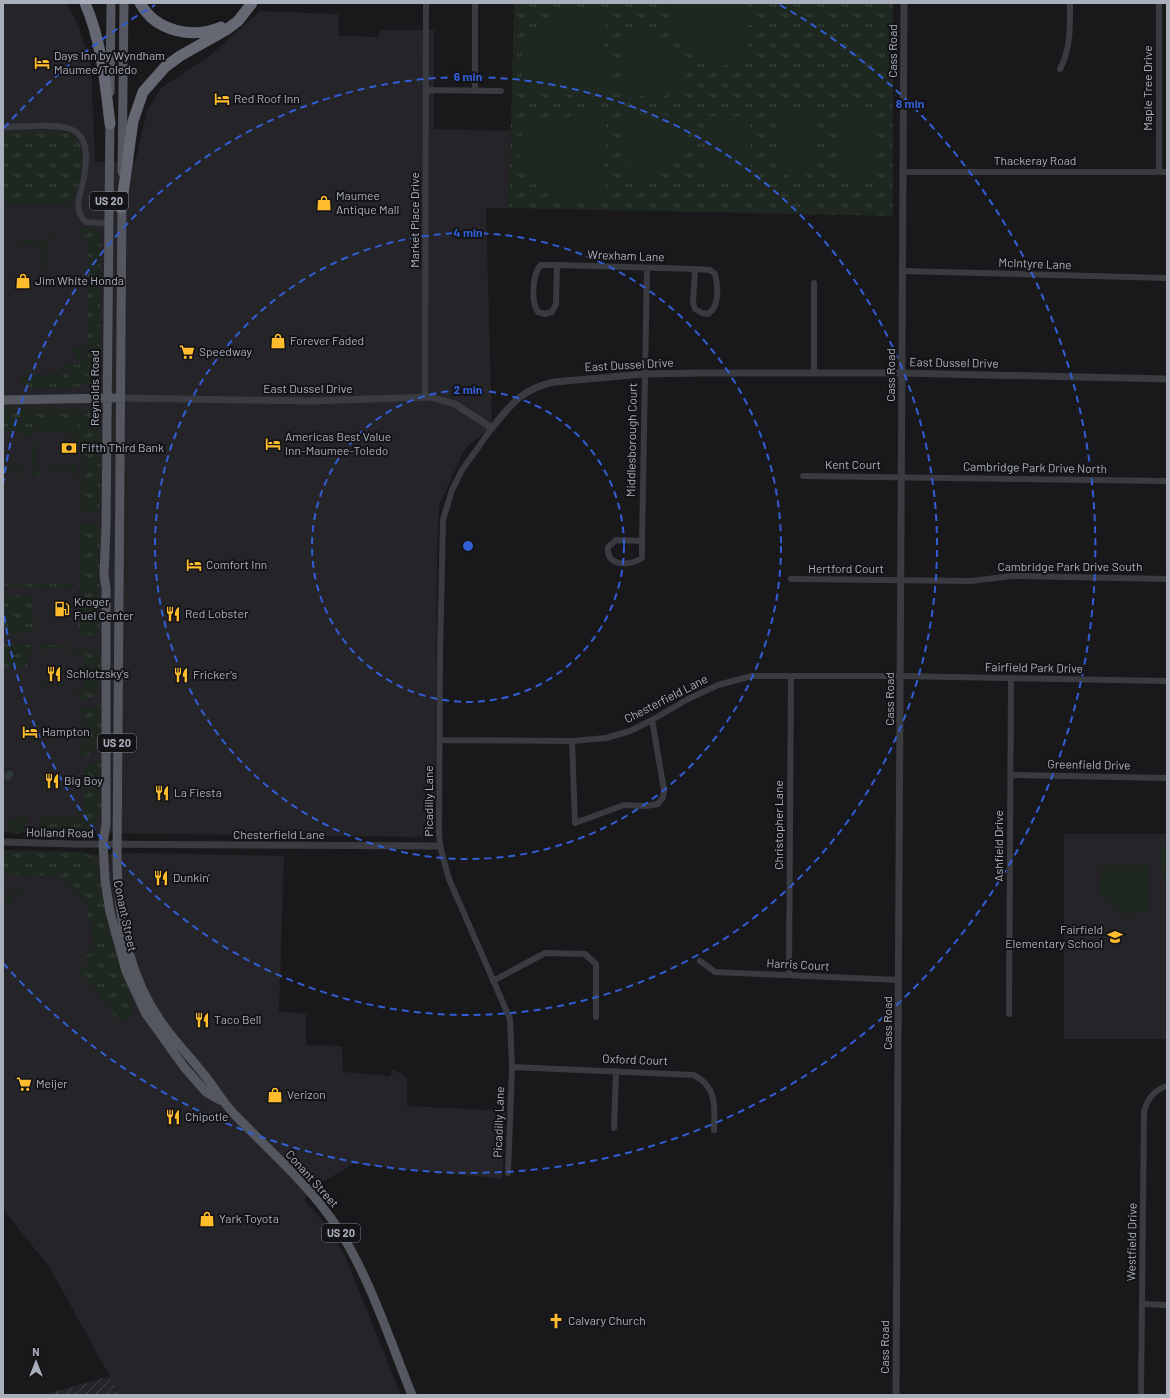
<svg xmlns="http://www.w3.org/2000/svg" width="1170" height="1398" font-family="Barlow,sans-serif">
<defs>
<pattern id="industrial-furrows" width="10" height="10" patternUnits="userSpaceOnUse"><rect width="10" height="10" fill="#252529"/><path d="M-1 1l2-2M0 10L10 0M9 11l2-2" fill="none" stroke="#424246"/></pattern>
<pattern id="grass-tufts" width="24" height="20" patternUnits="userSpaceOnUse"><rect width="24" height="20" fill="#1e2720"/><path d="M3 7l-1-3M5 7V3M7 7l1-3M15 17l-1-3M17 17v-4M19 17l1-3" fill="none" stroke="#3c443e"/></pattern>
</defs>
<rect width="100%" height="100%" fill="#19191c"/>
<path fill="#252529" d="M3 3H66L78 25 91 66 95 162H135L147 111 161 88 212 54 260 11 338 14 339 36 379 37V30H434V129L511 131 509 208H486L492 428 466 447 439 505 437 552 435 821 431 832 420 837 3 832Z
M1064 834H1167V1039H1064Z
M137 853 284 856 279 1011 306 1014V1045L342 1046 343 1072 390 1076 393 1069 407 1078V1106L506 1111 502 1179 353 1164 321 1183 304 1200 328 1227 345 1256 401 1395H120L50 1268 3 1209V854L83 855Z"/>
<path fill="url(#industrial-furrows)" d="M110 1376 120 1395H43Z"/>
<path fill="url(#grass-tufts)" d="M514 3H893V216L509 208Z
M63 130 76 136C83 147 84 168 80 180 77 188 74 193 72 201H3L4 131Z
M81 229C90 229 98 228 101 238L100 369C98 374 98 380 93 383 85 388 32 389 21 387L20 386 22 383 21 379 62 375 66 372 68 374 73 370 70 368 72 363 76 366 80 362 79 360 82 357 84 359 89 354 87 351 88 337H87L88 244 86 234H81Z
M3 409H81L95 414C106 428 100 484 100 503L96 511 81 513 82 456 80 453V442H75V437L69 436V433L34 431 26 436 21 437 20 431H3Z
M40 438V441H35V468H40V475L35 477 32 474V442L35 439Z
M83 523C90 523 97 523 100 531L99 627C97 638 87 636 79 633L80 531V524Z
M70 578 73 579 71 587 3 586V583L70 584Z
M3 596H31L33 597 34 633 13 634 3 629Z
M3 642 12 644 31 645 32 655H27V667H3Z
M42 645C52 645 94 647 99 653 103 656 101 663 101 668 101 683 100 686 91 699L77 698V690H83V654H77V650L43 649 41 655 40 647Z
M101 705C101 724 104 742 88 756L77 755V750L82 749V711L77 710 95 708Z
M98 760H101C101 780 109 828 82 831L80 834H43L40 829 38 817H78V811H84L85 765 92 764Z
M27 817 26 827 21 834 12 833 9 830 8 823 12 818Z
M3 850 85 852 95 859 100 873 110 933 134 1004V1009L127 1019 120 1021C109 1013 106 1002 98 993 92 985 84 979 78 972L88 962 84 957 89 954 91 947 95 946 86 905 59 876 3 874Z"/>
<path fill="#1e2720" d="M669 3H738V5H748V14H757V25H748V32L757 33V44L748 43 747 53H742C732 75 704 66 689 53 676 42 667 20 669 3Z
M568 10 605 16 604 59 608 65 609 91 602 98 596 96H574L571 94H527C525 84 522 75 522 66 519 37 543 16 568 10Z
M626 28C666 33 688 51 688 93H668L665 96H632L628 97 621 91 623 53 626 50Z
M815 108 816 174 781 175 780 109Z
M600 111 607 118C604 130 610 141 603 151L605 194C593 196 580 201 568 201 543 200 521 173 520 149 520 139 523 128 525 118L569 117 572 114H594Z
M839 112H872L873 179H840Z
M628 114 633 115H666L669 118H689C688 160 667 178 626 182L627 160 623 158 622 119Z
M709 116H750V184H710Z
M3 201H72V209H70L69 203H3Z
M14 235H17L18 240H47L48 235 52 237V240H47V269L52 270V273L43 266 46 261 42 258 46 254 33 241 29 244 25 241 21 244Z
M87 342V351L79 360 76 358 78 356 71 348H85V343Z
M61 363 66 367 70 364 72 366 63 375 21 379V377L61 373Z
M43 418 73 420 76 422 77 426 71 430 40 425V419Z
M21 462 25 465 24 476 20 475V471H7V468H20Z
M48 465H74L76 468V475L73 477 72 471H51V476H49L48 474 54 468 51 466 49 468Z
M85 625 87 629 83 630 82 634H51L79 633V628H85Z
M39 680H45V684H67V686L42 685 39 684Z
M53 734H55L54 743 33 742 34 736H37V741H53Z
M1161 846H1167V885C1161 874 1157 859 1161 846Z
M1102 865H1147L1150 870 1148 913 1119 914 1101 896Z
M21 888H28L21 896 19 894 10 899 14 903 10 904 3 898V894H21Z"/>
<path fill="#2d3841" d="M11 770 14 774 9 780H5L4 774Z"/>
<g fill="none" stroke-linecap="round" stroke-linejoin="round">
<path stroke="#393b41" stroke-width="6" d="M475 3V91
M1159 3V172
M1060 69C1071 48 1070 26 1070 3
M427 90 501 91
M3 127C20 127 55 123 70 129 89 135 87 161 84 177 82 193 71 209 86 222L109 224
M903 172H1167
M541 265H557L556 304 552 312 545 314 538 312C531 303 532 273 541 265Z
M557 265 695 269
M695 269 710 270 715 274C718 286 720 306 708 314L702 313 695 309 693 303Z
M903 271 1167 278
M814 372V283
M425 397 426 3
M492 428 462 470 452 490 443 520 440 655 439 831 440 846 449 879 510 1019 512 1067 508 1173
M803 476 1167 481
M642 541 616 540 608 547C606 567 629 566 642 558V541L647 268
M791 579 971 581 1012 576 1167 579
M440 740 572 741 606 738 630 731 652 720 688 699 718 685 752 676H902L1167 681
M572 741 575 823 624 805 646 806 658 804 663 797 664 790 652 720
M1011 775 1167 778
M700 961 715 972 899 980
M789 975 791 676
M493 981 545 953 585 954 596 964V1017
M1009 1014 1011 678
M512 1067 694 1075C717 1087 715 1107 714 1130
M614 1128 616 1071
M1142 1304 1167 1305
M1141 1395 1144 1112C1147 1099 1154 1090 1167 1086"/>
<path stroke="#393b41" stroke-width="7" d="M119 398 310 401 430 397 455 404 492 428C512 403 522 389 554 382L644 374 699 373H901L1167 379
M3 842 73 844 440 846
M896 1395 904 3"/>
<path stroke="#555760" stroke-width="9" d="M110 92 111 3
M110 117 106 526 104 575 106 588V824L103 844 105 880 110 912 126 971 146 1014 184 1067 206 1092 220 1100
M122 172 124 3
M122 201 117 862C118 917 129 977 162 1023 176 1043 194 1061 209 1081 218 1093 225 1105 236 1116 270 1151 309 1185 337 1227 369 1275 390 1341 412 1395
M3 400 114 398"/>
<path stroke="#656872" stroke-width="11" d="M85 3C102 42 105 83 110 124
M140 3C156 32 193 39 221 27
M121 208 133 121 143 92 165 67 180 56 226 30 238 21 252 3"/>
</g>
<g fill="none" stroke="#325dd4" stroke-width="2" stroke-dasharray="7 5">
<circle cx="468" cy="546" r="156"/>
<circle cx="468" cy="546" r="313"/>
<path d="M3 485A469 469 0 1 1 3 607"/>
<path d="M4 128A625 625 0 0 1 155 5M780 5A625 625 0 1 1 4 964"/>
</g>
<defs>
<g id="hotel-bare" transform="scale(1.2)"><path d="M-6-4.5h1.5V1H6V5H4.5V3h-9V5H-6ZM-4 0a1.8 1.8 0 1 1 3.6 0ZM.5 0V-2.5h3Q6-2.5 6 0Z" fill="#ffbc2d" stroke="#141417" stroke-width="2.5" paint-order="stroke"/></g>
<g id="shop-bare" transform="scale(1.2)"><path d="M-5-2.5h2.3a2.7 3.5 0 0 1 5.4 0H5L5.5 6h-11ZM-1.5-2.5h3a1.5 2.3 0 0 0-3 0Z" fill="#ffbc2d" stroke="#141417" stroke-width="2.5" paint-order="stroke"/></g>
<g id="supermarket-bare" transform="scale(1.2)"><path d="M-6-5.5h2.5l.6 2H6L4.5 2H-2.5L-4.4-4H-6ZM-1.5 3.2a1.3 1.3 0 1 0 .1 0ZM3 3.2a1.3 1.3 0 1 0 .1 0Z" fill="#ffbc2d" stroke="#141417" stroke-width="2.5" paint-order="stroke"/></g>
<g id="bank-bare" transform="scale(1.2)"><path d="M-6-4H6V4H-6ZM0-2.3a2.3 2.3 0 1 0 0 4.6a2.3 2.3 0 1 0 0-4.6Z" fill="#ffbc2d" stroke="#141417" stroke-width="2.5" paint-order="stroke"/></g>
<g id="fuel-bare" transform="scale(1.2)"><path d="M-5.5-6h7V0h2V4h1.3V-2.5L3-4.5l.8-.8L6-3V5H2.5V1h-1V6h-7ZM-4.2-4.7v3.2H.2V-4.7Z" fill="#ffbc2d" stroke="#141417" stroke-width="2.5" paint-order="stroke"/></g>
<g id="restaurant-bare" transform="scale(1.2)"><path d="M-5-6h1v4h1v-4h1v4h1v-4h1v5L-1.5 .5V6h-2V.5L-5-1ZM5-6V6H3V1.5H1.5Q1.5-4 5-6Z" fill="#ffbc2d" stroke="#141417" stroke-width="2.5" paint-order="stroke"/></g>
<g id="school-bare" transform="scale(1.2)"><path d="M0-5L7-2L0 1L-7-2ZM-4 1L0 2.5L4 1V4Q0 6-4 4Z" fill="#ffbc2d" stroke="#141417" stroke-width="2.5" paint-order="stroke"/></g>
<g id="church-bare" transform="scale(1.2)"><path d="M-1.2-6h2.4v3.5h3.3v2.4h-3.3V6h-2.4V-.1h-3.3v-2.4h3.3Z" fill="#ffbc2d" stroke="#141417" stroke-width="2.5" paint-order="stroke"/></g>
</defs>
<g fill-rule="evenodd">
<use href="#hotel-bare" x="42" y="63"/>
<use href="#hotel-bare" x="222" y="99"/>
<use href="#shop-bare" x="324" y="203"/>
<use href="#shop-bare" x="23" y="281"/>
<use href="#shop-bare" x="278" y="341"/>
<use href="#supermarket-bare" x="187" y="352"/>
<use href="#hotel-bare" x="273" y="444"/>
<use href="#bank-bare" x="69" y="448"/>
<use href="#hotel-bare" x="194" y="565"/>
<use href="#fuel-bare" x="62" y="609"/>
<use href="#restaurant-bare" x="173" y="614"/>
<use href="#restaurant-bare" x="54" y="674"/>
<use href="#restaurant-bare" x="181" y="675"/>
<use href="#hotel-bare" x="30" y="732"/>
<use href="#restaurant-bare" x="52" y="781"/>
<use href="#restaurant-bare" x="162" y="793"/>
<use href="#restaurant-bare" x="161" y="878"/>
<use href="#school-bare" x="1115" y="937"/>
<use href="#restaurant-bare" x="202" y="1020"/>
<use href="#supermarket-bare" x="24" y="1084"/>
<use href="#shop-bare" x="275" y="1095"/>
<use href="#restaurant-bare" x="173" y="1117"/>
<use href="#shop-bare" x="207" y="1219"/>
<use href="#church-bare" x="556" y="1321"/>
</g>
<g text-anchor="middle" stroke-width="4" stroke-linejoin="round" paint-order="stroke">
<g fill="#141417" stroke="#7d808a" stroke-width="1">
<rect x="90" y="192" width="38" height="18" rx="3"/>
<rect x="98" y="734" width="38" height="18" rx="3"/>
<rect x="322" y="1224" width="38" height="18" rx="3"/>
</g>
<g font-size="11" font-weight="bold" fill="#aaafbc">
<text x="109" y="205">US 20</text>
<text x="117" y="747">US 20</text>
<text x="341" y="1237">US 20</text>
</g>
<g font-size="12" fill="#aaafbc" stroke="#141417">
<text transform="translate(893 51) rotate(-90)" y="4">Cass Road</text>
<text transform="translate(1148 88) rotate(-90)" y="4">Maple Tree Drive</text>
<text x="1035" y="165">Thackeray Road</text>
<text transform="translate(415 220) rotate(-90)" y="4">Market Place Drive</text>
<text transform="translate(626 256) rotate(2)" y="4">Wrexham Lane</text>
<text transform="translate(1035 264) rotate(2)" y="4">McIntyre Lane</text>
<text transform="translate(954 363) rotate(1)" y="4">East Dussel Drive</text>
<text transform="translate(629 365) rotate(-3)" y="4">East Dussel Drive</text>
<text transform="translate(891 375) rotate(-90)" y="4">Cass Road</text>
<text transform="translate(95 388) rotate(-90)" y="4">Reynolds Road</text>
<text x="308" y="393">East Dussel Drive</text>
<text transform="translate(632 440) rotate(-89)" y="4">Middlesborough Court</text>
<text x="853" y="469">Kent Court</text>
<text transform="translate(1035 468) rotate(1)" y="4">Cambridge Park Drive North</text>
<text x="1070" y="571">Cambridge Park Drive South</text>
<text x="846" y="573">Hertford Court</text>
<text transform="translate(1034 668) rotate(1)" y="4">Fairfield Park Drive</text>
<text transform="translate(666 699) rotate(-27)" y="4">Chesterfield Lane</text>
<text transform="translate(890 699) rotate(-90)" y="4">Cass Road</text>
<text transform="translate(1089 765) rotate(1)" y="4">Greenfield Drive</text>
<text transform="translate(429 801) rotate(-90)" y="4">Picadilly Lane</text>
<text transform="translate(779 825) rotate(-90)" y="4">Christopher Lane</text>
<text transform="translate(60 833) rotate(1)" y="4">Holland Road</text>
<text x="279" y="839">Chesterfield Lane</text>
<text transform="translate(999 846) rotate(-90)" y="4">Ashfield Drive</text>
<text transform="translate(125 916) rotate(78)" y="4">Conant Street</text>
<text transform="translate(798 965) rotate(3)" y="4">Harris Court</text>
<text transform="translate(888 1023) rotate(-90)" y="4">Cass Road</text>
<text transform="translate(635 1060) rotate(2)" y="4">Oxford Court</text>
<text transform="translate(499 1122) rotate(-88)" y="4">Picadilly Lane</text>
<text transform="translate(312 1179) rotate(48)" y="4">Conant Street</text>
<text transform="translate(1132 1242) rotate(-89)" y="4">Westfield Drive</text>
<text transform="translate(885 1347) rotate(-90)" y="4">Cass Road</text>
</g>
<g font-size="12" fill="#aaafbc" stroke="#141417" text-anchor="start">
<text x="54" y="60">Days Inn by Wyndham<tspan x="54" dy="14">Maumee/Toledo</tspan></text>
<text x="234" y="103">Red Roof Inn</text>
<text x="336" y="200">Maumee<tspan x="336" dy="14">Antique Mall</tspan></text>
<text x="35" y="285">Jim White Honda</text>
<text x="290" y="345">Forever Faded</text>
<text x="199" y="356">Speedway</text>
<text x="285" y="441">Americas Best Value<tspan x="285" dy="14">Inn-Maumee-Toledo</tspan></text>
<text x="81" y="452">Fifth Third Bank</text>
<text x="206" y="569">Comfort Inn</text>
<text x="74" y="606">Kroger<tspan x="74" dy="14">Fuel Center</tspan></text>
<text x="185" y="618">Red Lobster</text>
<text x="66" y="678">Schlotzsky's</text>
<text x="193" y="679">Fricker's</text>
<text x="42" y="736">Hampton</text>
<text x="64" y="785">Big Boy</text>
<text x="174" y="797">La Fiesta</text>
<text x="173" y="882">Dunkin'</text>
<text x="1103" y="934" text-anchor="end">Fairfield<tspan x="1103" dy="14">Elementary School</tspan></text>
<text x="214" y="1024">Taco Bell</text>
<text x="36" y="1088">Meijer</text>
<text x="287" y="1099">Verizon</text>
<text x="185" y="1121">Chipotle</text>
<text x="219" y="1223">Yark Toyota</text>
<text x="568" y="1325">Calvary Church</text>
</g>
</g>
<circle cx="468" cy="546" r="6" fill="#325dd4" stroke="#141417" stroke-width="2"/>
<g font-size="12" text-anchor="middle" font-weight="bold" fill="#325dd4" stroke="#141417" stroke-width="4" stroke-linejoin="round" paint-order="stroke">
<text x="468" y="81">6 min</text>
<text x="910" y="108">8 min</text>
<text x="468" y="237">4 min</text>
<text x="468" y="394">2 min</text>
</g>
<rect width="1170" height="1398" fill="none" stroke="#aaafbc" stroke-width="8"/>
<g transform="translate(36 1362)" stroke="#141417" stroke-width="3" paint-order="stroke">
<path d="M0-3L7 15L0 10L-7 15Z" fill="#aaafbc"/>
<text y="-6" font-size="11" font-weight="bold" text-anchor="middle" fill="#aaafbc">N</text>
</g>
</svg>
